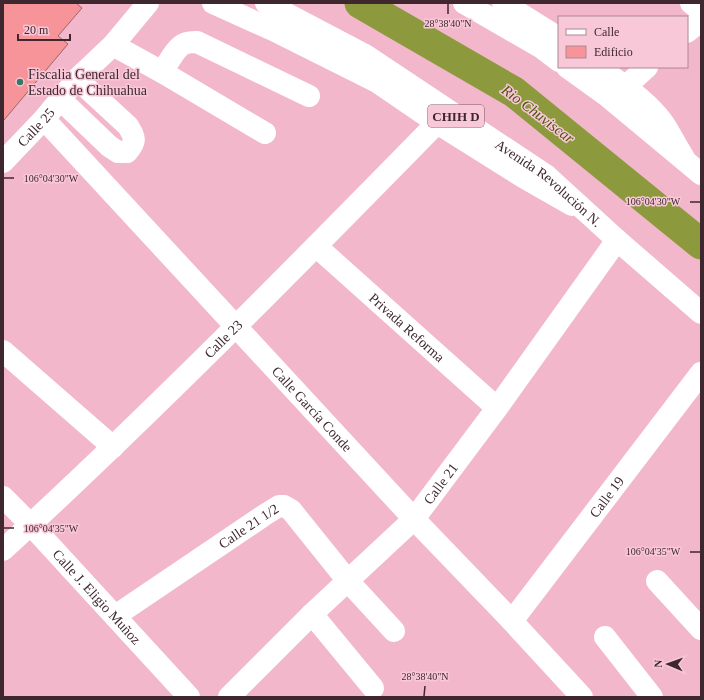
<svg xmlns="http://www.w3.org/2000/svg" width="704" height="700" font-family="'Times New Roman',serif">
<rect width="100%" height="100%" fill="#f3b7cb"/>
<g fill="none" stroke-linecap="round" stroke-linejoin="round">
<path stroke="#8c9a3d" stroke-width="31" d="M360 3 514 92 701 244"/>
</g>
<path fill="#f69499" stroke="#9f6769" d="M3 3H76L82 8 58 36 68 44 4 120 3 119Z"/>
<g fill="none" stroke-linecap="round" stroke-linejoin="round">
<g stroke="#fff" stroke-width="22">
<path d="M213 3 273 30 377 82 437 123 523 177 572 205"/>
<path d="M503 3 559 38"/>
<path d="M691 3 701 11"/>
<path d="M687 32 701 20"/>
<path d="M113 45 162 72 265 133"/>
<path d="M599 67C621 84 648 101 664 124 671 135 677 147 684 158"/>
<path d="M162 72C167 65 176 47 184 44 188 42 193 42 197 42L309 96"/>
<path d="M625 87 647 67"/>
<path d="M61 100 109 146 118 152H127C137 141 135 138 128 126L77 79"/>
<path id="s1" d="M44 119 414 519 512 621 582 697"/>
<path id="s2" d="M3 162 44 119 77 79 113 45 148 3"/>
<path id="s3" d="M316 246 497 408"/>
<path d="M3 351 113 447"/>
<path id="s4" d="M3 497 31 525 189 697"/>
<path id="s5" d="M3 550C152 413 295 268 437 123"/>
<path d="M657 581 701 629"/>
<path d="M312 614 373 688"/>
<path id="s6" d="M115 616 266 514 279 506H284L291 510 348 581 394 631"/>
<path id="s7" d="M512 621 701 373"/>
<path d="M605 637 652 697"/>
<path id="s8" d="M229 697 312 614 414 519 497 408 617 240"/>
</g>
<g stroke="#fff" stroke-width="22">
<path id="s9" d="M266 3 365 55 547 176 617 240 701 313"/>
<path d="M464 3 542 48 559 61"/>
<path d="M567 67 606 95 665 144 701 174"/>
</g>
</g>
<path fill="none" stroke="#3e272f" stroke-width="1.5" d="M448 14V4M4 178H14M690 202H700M4 528H14M690 552H700M424 696 425 686"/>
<circle fill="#357869" stroke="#f9c8d8" stroke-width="1.5" cx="20" cy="82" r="4"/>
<g text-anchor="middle" stroke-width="3" stroke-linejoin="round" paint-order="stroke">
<rect fill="#f9c8d8" stroke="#765762" stroke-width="1" x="428" y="105" width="56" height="22" rx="3"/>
<g font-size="13" font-weight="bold" fill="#3e272f">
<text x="456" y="121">CHIH D</text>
</g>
<g font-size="14" fill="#3e272f" stroke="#f9c8d8" text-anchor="start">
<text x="28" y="79">Fiscalia General del<tspan x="28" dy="16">Estado de Chihuahua</tspan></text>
</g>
<g font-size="14" fill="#3e272f" stroke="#f9c8d8">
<text dy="5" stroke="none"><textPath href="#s2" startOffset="48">Calle 25</textPath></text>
<text dy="5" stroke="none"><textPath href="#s9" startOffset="336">Avenida Revolución N.</textPath></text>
<text dy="5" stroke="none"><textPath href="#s3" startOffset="122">Privada Reforma</textPath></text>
<text dy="5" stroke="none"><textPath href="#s5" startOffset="305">Calle 23</textPath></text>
<text dy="5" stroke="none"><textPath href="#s1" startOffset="395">Calle García Conde</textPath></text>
<text dy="5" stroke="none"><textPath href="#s8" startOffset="301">Calle 21</textPath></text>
<text dy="5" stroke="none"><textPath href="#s7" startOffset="156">Calle 19</textPath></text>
<text dy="5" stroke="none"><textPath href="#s6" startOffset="161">Calle 21 1/2</textPath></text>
<text dy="5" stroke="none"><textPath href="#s4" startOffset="137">Calle J. Eligio Muñoz</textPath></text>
</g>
<g font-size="15" font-style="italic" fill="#4c5510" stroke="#f9c8d8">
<text transform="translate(538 114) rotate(37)" y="5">Rio Chuviscar</text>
</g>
</g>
<g font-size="10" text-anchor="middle" fill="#3e272f" stroke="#f9c8d8" stroke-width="3" stroke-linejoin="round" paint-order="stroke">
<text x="448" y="27">28°38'40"N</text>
<text x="51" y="182">106°04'30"W</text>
<text x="653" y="205">106°04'30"W</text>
<text x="51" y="532">106°04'35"W</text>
<text x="653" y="555">106°04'35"W</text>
<text x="425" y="680">28°38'40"N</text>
</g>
<rect width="704" height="700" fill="none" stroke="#3e272f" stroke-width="8"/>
<rect x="558" y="16" width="130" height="52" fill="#f9c8d8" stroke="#ae8894"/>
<rect x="566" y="29" width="20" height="6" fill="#ffffff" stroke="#ae8894"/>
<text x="594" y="36" font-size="12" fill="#3e272f">Calle</text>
<rect x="566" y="46" width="20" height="12" fill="#f69499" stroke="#ae8894"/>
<text x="594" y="56" font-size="12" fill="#3e272f">Edificio</text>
<g transform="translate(668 664) rotate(272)" stroke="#f9c8d8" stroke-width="3" paint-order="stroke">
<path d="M0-3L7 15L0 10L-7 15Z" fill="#3e272f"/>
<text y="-6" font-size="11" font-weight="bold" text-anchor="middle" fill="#3e272f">N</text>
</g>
<path d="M18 34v6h52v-6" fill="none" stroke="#3e272f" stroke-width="2"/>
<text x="24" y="34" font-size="12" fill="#3e272f" stroke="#f9c8d8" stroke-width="3" paint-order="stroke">20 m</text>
</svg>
